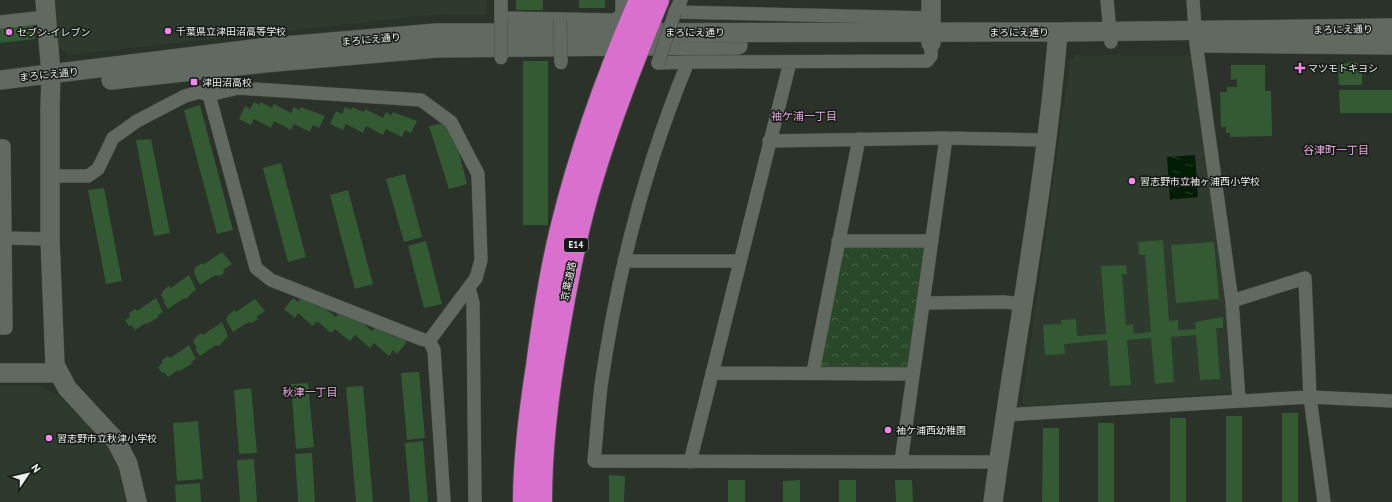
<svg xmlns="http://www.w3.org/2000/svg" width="1392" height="502" font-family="'PT Sans','Noto Sans JP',sans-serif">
<defs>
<pattern id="park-crowns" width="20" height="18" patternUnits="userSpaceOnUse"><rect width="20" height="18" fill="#294729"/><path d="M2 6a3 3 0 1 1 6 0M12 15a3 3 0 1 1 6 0" fill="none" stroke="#486248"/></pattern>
<pattern id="water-ripples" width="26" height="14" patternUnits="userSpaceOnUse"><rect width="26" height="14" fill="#011d03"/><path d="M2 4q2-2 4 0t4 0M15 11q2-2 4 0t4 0" fill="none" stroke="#263e28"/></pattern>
</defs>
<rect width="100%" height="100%" fill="#2a322a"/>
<path fill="#2d3a2d" d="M54 0H486V15L439 14 68 55 58 47Z
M1076 55H1189L1193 58 1228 301 1231 389 1227 393 1026 406 1022 402 1070 61Z
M0 386H39L57 395 91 428 107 447 118 467 126 502H0Z"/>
<path fill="url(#park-crowns)" d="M841 245H927L910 367H817Z"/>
<path fill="url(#water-ripples)" d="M1195 155 1198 197 1170 200 1167 157Z"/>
<path fill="#345a34" d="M516 0H543V10H516Z
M579 0H605V8H579Z
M33 24 35 39 0 43V28Z
M523 61H548V225H523Z
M1351 62 1358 63 1362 67V85H1339L1338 65Z
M1231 65H1265V91H1271L1272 136 1230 137V133H1226V127H1221L1220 92H1227V87H1237V79L1231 80Z
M1339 90H1392V113H1340Z
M254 102 259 105 261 102 272 108 274 104 291 113 294 107 299 110 301 107 325 116 319 128 313 125 310 132 294 124 291 130 274 121 271 128 254 119 251 125 239 119 245 106 250 109Z
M200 105 233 230 217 234 184 110Z
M345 107 351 110 352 107 364 112 365 109 383 118 386 112 391 115 393 112 417 121 411 133 405 130 402 137 386 129 383 135 366 126 363 133 346 124 343 130 330 124 336 111 342 114Z
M451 122 467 184 449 189 429 126Z
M151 139 170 233 154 236 136 140Z
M281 163 306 257 288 262 263 168Z
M405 174 422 237 404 242 386 179Z
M104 188 122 281 106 284 88 190Z
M348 190 373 284 355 289 330 195Z
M1163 240 1169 321 1178 320V330L1196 329 1195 322 1223 317V328H1216L1220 379 1200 380 1196 335 1171 337 1174 382 1155 384 1151 338 1127 340 1131 385 1110 386 1107 340 1064 344 1065 354 1045 355 1043 325 1061 324V320L1076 319 1077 336 1106 334 1101 266 1126 265 1127 274H1122L1126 325 1133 324 1134 334 1151 332 1145 255H1139L1138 242Z
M426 241 442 304 424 308 408 246Z
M1214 242 1219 299 1176 303 1171 245Z
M222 252 232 264 223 270 225 272 220 276 216 275 212 277 200 285 194 273 195 268 202 263 203 265Z
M189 275 196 289 186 299 184 298 168 309 163 302 165 301 161 295 163 291 169 286 171 288Z
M302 297 307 302 309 299 319 307 321 305 336 317 340 312 344 316 346 313 356 321 358 319 372 331 376 326 382 331 384 328 394 337 397 334 407 342 397 354 393 350 389 356 374 343 370 348 355 335 350 341 335 329 331 333 317 321 313 326 298 313 295 318 284 309 293 298 298 302Z
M156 298 163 312 158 315 159 317 147 324 146 323 135 330 131 325 129 326 125 320 130 317 129 313 135 309 137 311Z
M255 299 265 311 256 317 258 319 252 323 249 322 245 324 233 332 226 320 228 315 235 310 236 312Z
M222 322 228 336 219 346 216 345 200 356 195 349 197 348 193 342 195 338 201 333 203 335Z
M189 345 196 359 191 362 192 364 179 371 178 370 168 377 164 372 162 373 158 367 162 364V360L168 356 170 358Z
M419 372 425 438 407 440 401 373Z
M308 383 314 447 296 449 291 384Z
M363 386 373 502H356L346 387Z
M251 388 257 453 239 454 234 390Z
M1282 413H1298V502H1282Z
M1226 416H1242V502H1226Z
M1170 418H1186V502H1170Z
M198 421 203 479 177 481 173 423Z
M1098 423H1114V502H1098Z
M1043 428H1059V502H1042Z
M423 441 428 502H410L405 443Z
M312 453 315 502H298L295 454Z
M254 459 257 502H240L237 460Z
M609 475 625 476 624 502H609Z
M728 480H745V502H728Z
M800 480V502H783V481Z
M839 480H856V502H839Z
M895 480H912L913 502H896Z
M200 483 201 502H176L175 485Z"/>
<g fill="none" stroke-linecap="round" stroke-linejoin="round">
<g stroke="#474e47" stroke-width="14">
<path id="street" d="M501 0V18L614 20 622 15V0
M681 0 675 12 931 18
M1107 0 1111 42
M1193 0 1196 43 1232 301 1239 400
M0 22 46 17
M931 43V56L927 61 688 62C646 163 618 271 602 379 598 406 597 434 594 461L999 462
M658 63 688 62
M209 95 256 268 271 280 421 339 429 341 434 350 444 502
M769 141 946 138 1046 140
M0 146H4L6 328H0
M50 176H88L98 169 113 138 137 121 185 96 200 92 209 95 238 88 421 100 451 122 478 174 481 260 476 278 429 341
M5 238 50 239
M838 241H932
M624 261H740
M469 288 473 303 475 502
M1232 301 1305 278 1310 397 1324 502
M924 303 1004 302 1024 304
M813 372 859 139
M712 373 913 374
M1005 415 1310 397 1392 401
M690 462 790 62
M901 462 946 138"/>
</g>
<g stroke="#474e47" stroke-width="20">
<path id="secondary" d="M45 0 51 74 50 109V239L55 365 67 388 116 441 128 464 137 502
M931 43V0
M1205 43 1392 45
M0 80 261 48 436 33 1058 32 1392 28
M111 80 264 63 437 48 738 45
M0 373H59
M993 502C1014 345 1045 190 1058 32"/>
</g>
<g stroke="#474e47" stroke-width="24">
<path id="highway" d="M524 502C524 456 530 411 537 366 543 320 550 274 561 229 580 151 608 74 640 0
M541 502C541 446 548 389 558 333 567 281 577 227 593 176 611 116 634 58 658 0"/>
</g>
<use href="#street" stroke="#616960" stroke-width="13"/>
<use href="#secondary" stroke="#616960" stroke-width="19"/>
<use href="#highway" stroke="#da70ce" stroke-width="22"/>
<g stroke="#474e47" stroke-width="14" stroke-linecap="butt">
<path id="street-bridge" d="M501 18V58
M560 19 561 63
M658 63 675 12"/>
</g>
<use href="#street-bridge" stroke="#616960" stroke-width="13"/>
</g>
<g fill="#f888eb" stroke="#151915" stroke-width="1.5">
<circle cx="168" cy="31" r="4"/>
<circle cx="9" cy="32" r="4"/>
<path d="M1298 62h4v4h4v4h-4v4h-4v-4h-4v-4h4z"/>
<rect x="190" y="78" width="8" height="8" rx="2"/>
<circle cx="1132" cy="181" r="4"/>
<circle cx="888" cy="430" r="4"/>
<circle cx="49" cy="438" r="4"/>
</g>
<g text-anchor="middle" stroke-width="3" stroke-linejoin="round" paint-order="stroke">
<rect fill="#151915" stroke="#acb0ac" stroke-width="1" x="564" y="238" width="24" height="14" rx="3"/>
<g font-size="9" font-weight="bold" fill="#ecf1ec">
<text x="576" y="248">E14</text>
</g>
<g font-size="10" fill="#ecf1ec" stroke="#151915">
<text transform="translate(1343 29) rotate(-1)" y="4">まろにえ通り</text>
<text x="695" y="36">まろにえ通り</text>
<text x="1019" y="36">まろにえ通り</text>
<text transform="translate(371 39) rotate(-5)" y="4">まろにえ通り</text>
<text transform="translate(49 74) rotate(-6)" y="4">まろにえ通り</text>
<text transform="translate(568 281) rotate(-78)" y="4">京葉道路</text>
</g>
<g font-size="10" fill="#ecf1ec" stroke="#151915" text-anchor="start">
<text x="176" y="35">千葉県立津田沼高等学校</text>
<text x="17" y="36">セブン-イレブン</text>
<text x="1308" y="72">マツモトキヨシ</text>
<text x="202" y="86">津田沼高校</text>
<text x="1140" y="185">習志野市立袖ヶ浦西小学校</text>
<text x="896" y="434">袖ケ浦西幼稚園</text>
<text x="57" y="442">習志野市立秋津小学校</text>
</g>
<g font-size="11" fill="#e6a8dd" stroke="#151915">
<text x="804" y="120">袖ケ浦一丁目</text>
<text x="1336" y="154">谷津町一丁目</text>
<text x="310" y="396">秋津一丁目</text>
</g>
</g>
<g transform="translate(28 474) rotate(55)" stroke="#151915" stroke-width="3" paint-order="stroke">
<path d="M0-3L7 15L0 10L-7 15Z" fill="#ecf1ec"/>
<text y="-6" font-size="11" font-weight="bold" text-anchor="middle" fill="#ecf1ec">N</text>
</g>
</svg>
